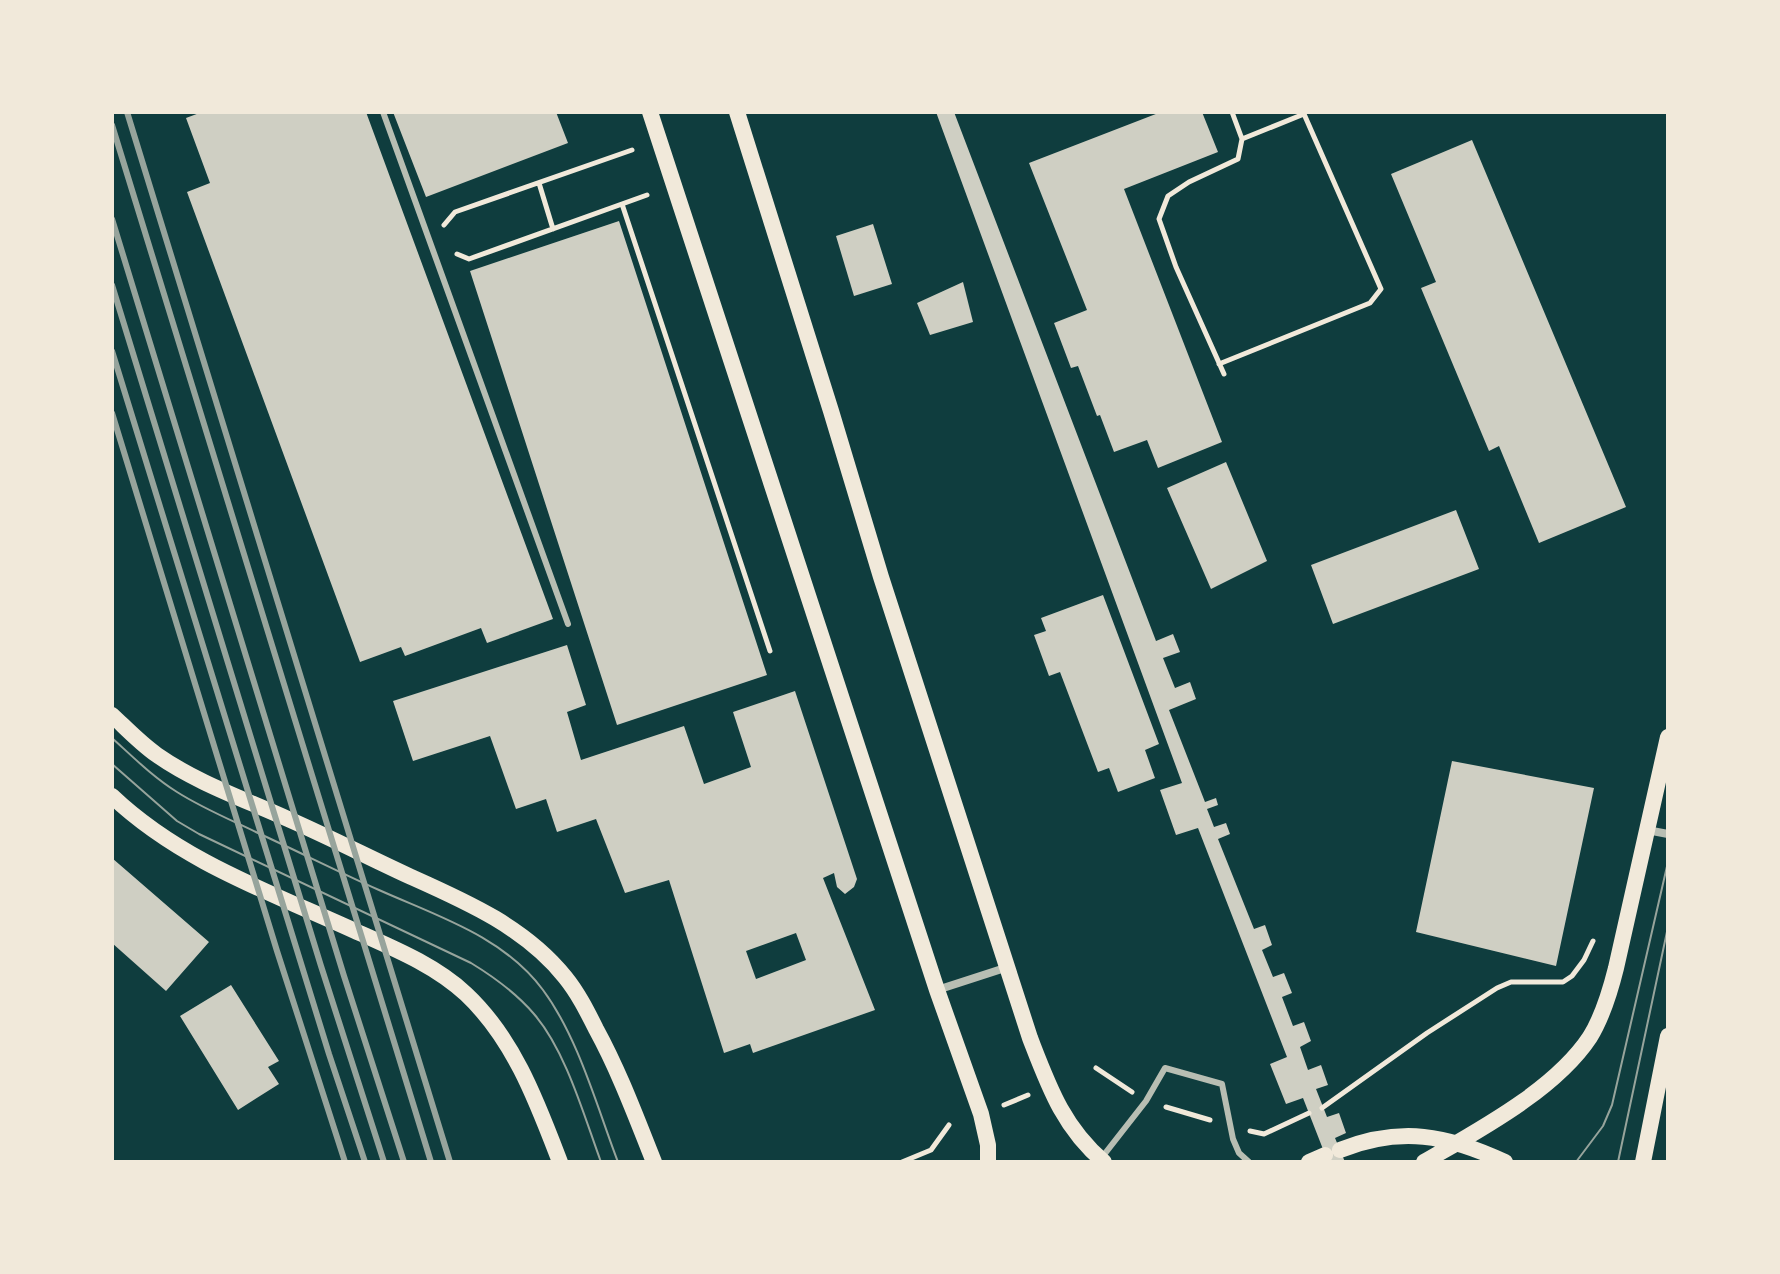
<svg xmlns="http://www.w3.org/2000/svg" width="1780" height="1274" font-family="Montserrat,sans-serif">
<rect width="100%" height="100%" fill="#0f3d3e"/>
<path fill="#cfcfc3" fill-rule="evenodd" d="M202 112H366L553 619 487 643 481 628 405 656 401 647 360 662 187 192 210 183 186 118Z
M393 112H556L568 143 426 197Z
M936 112H954L1156 641 1173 634 1180 652 1163 658 1175 688 1190 682 1196 699 1169 710 1205 802 1216 798 1218 805 1207 809 1214 827 1226 823 1230 834 1218 839 1254 929 1265 925 1272 945 1262 950 1273 977 1284 973 1292 993 1282 997 1293 1026 1304 1022 1311 1041 1300 1047 1308 1070 1321 1065 1328 1085 1316 1089 1327 1117 1339 1113 1346 1133 1335 1138 1345 1162H1328L1303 1098 1286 1104 1270 1064 1287 1057 1198 828 1176 835 1160 790 1182 783Z
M1161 112H1202L1218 152 1124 189 1222 442 1158 468 1147 440 1114 452 1100 415 1097 416 1078 366 1071 368 1054 323 1087 310 1029 163Z
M1472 140 1626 507 1539 543 1499 446 1489 451 1421 288 1436 282 1391 174Z
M619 221 767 675 617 725 470 271Z
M873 224 892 284 854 296 836 236Z
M963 282 973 322 930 335 917 303Z
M1226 462 1267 561 1211 589 1167 488Z
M1456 510 1479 569 1333 624 1311 565Z
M1103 595 1159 744 1145 750 1155 778 1118 792 1109 768 1098 772 1060 672 1049 676 1034 635 1046 631 1041 618Z
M567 645 586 705 567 712 581 760 684 726 704 784 751 767 733 712 795 691 857 879 854 887 845 894 837 887 834 873 823 878 875 1010 753 1053 750 1044 724 1053 669 880 625 893 596 819 557 832 546 799 516 809 490 736 413 761 393 701ZM796 933 806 960 756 979 746 951Z
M1452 761 1594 788 1556 966 1416 932Z
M112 858 209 942 166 991 112 943Z
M231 985 279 1061 268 1067 279 1084 238 1110 180 1016Z"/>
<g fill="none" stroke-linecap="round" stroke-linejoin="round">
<path stroke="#f1e9da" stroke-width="5" d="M539 183 553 229
M622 204 770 651
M444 225 455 212 632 150
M457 254 469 259 647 195
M1219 364 1370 303 1381 289 1304 114 1242 139
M1224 374 1176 267 1159 219 1168 196 1189 182 1238 159 1242 139 1232 112
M1096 1068 1132 1092
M1004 1105 1028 1095
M1166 1107 1210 1120
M1322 1108 1427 1033 1497 988 1511 982H1563L1572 976 1584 960 1593 941
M1250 1131 1264 1134 1309 1113
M902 1162 931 1150 949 1125"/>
<path stroke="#b8beb3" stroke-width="6" d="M383 112 568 624
M1103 1156 1146 1101 1165 1068 1222 1084 1233 1139 1239 1153 1249 1162"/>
<path stroke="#b8beb3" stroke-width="8" d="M1647 830 1668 834
M937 990 1008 967"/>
<path stroke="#f1e9da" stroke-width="16" d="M650 112 937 990 981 1114 988 1145V1162
M737 112 831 411 881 577 1030 1038C1049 1087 1063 1127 1104 1162
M112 715C127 729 140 743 157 755 197 783 244 799 288 819 329 837 368 857 409 876 465 901 525 927 565 977 578 993 587 1011 596 1029 619 1071 636 1117 654 1162
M112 796C180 861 272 893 355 931 393 948 435 965 466 994 514 1039 537 1102 560 1162
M1340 1150C1401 1126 1447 1135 1505 1162
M1309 1162 1325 1155
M1424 1162C1479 1130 1555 1090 1590 1037 1603 1016 1610 992 1616 968L1668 737
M1643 1162 1668 1036"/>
<path stroke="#97a49c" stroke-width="2" d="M112 738C133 757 153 777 177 792 202 808 231 820 258 833 299 852 339 872 379 890 437 916 503 936 543 990 578 1037 597 1107 618 1162
M112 764 177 821 199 834 471 963C494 977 516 993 534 1014 566 1051 584 1116 601 1162
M1576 1162 1603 1126 1612 1105 1668 862
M1618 1162 1668 927"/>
<path stroke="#97a49c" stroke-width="6" d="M127 112 450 1162
M112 125 431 1162
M112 219 344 976 404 1162
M112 285 321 966 384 1162
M112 351 329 1054 365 1162
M112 413 277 951 345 1162"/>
</g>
<rect width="1780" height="1274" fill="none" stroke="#f1e9da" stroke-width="228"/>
</svg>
